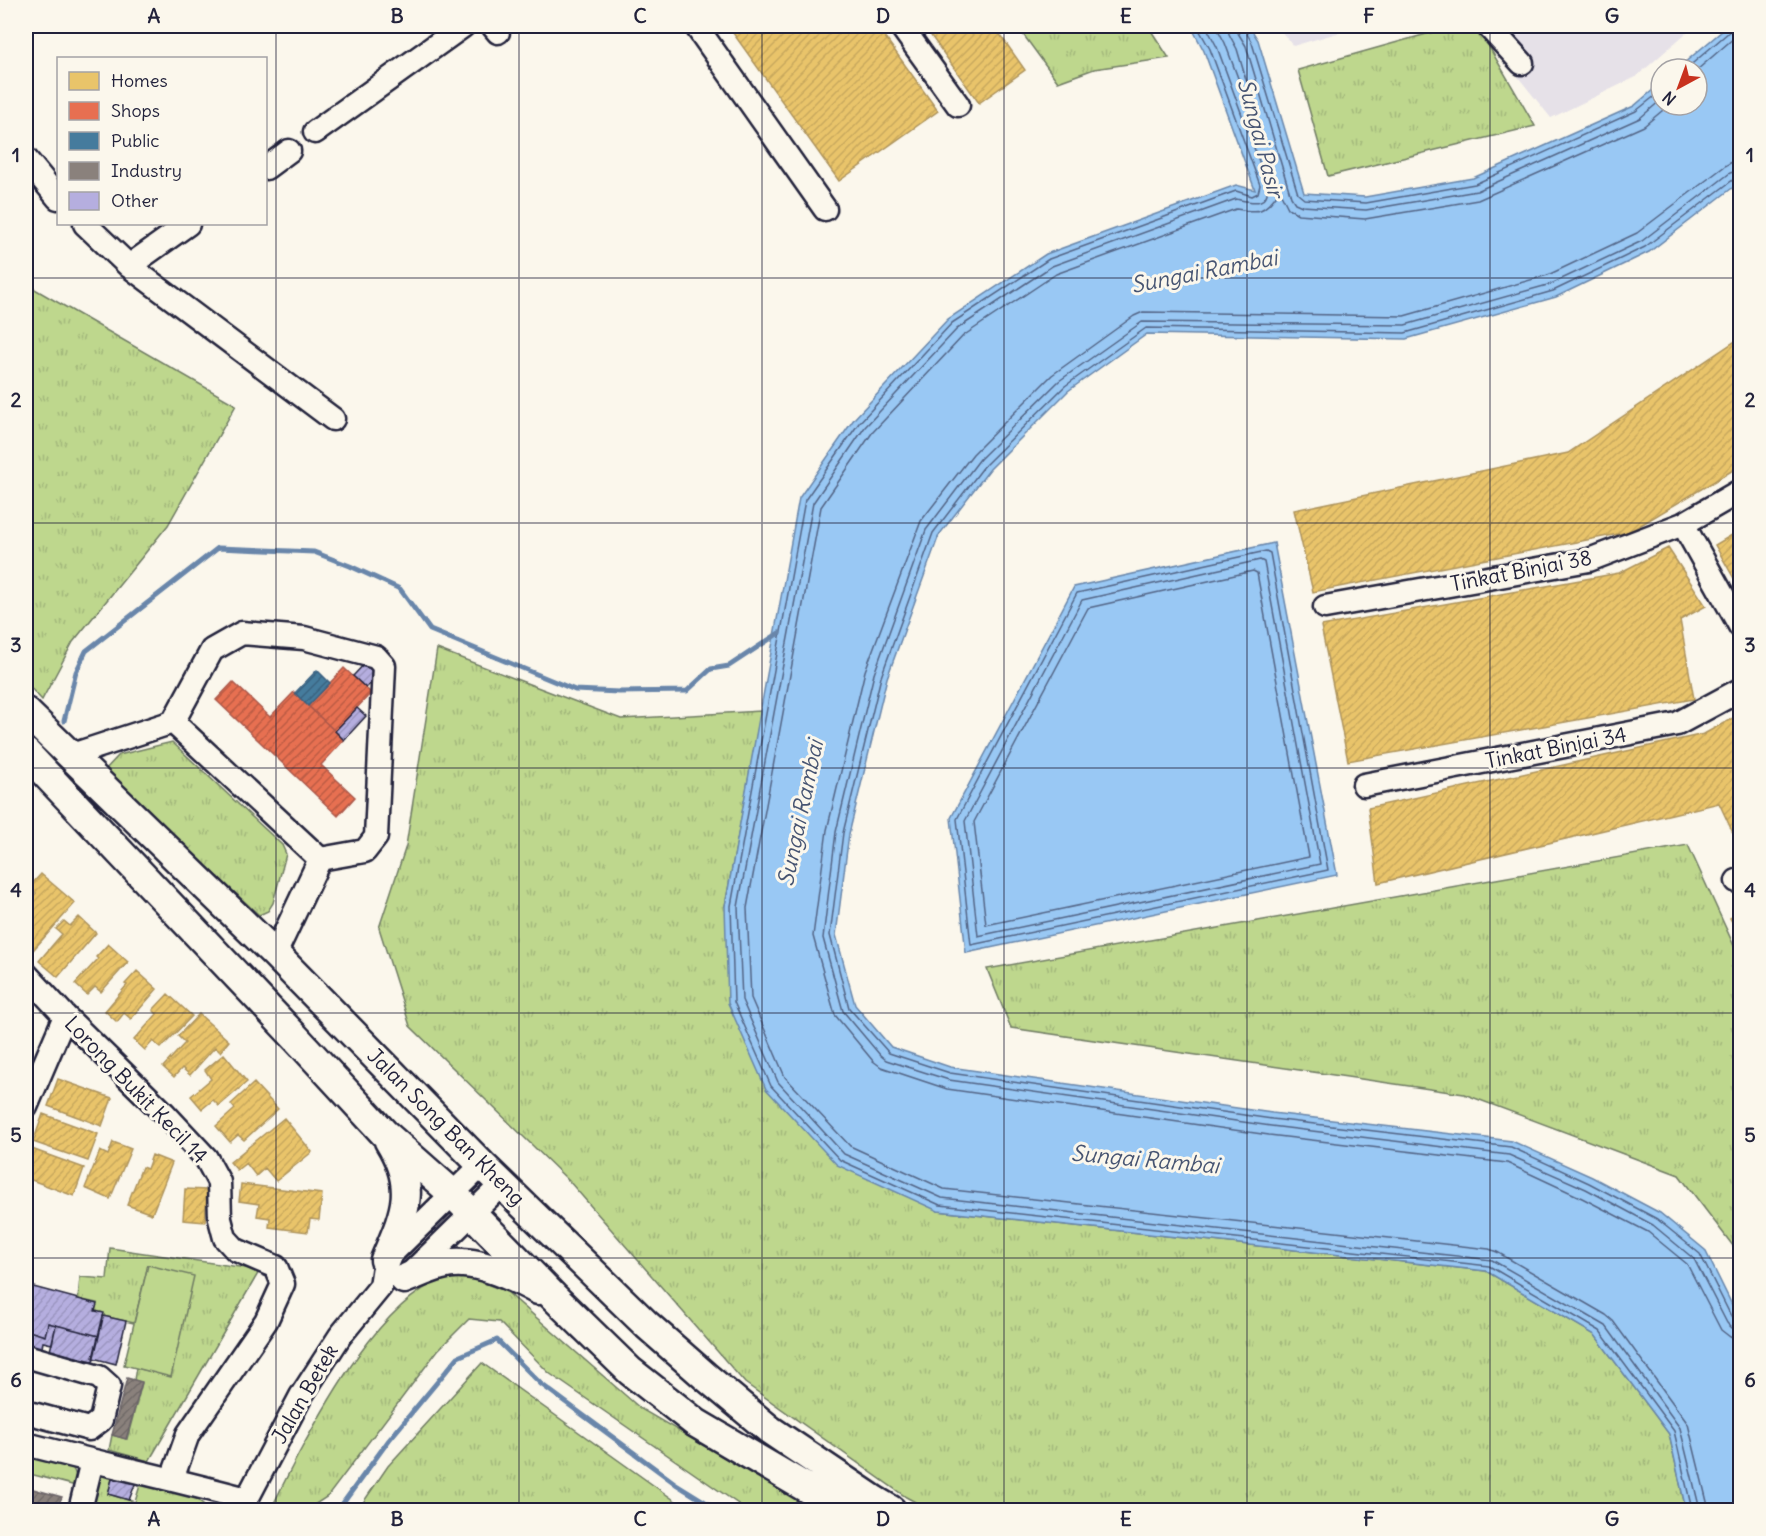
<svg xmlns="http://www.w3.org/2000/svg" width="1766" height="1536" font-family="Delius,sans-serif">
<defs>
<pattern id="grass-tufts" width="24" height="20" patternUnits="userSpaceOnUse" patternTransform="scale(1.5)"><rect width="24" height="20" fill="#bed78d"/><path d="M3 7l-1-3M5 7V3M7 7l1-3M15 17l-1-3M17 17v-4M19 17l1-3" fill="none" stroke="#a3b87b"/></pattern>
<pattern id="homes-hatch" width="6" height="6" patternUnits="userSpaceOnUse" patternTransform="scale(1.5)"><rect width="6" height="6" fill="#e9c46a"/><path d="M-1 1l2-2M0 6l6-6M5 7l2-2" fill="none" stroke="#c8a85d"/></pattern>
<pattern id="shops-hatch" width="6" height="6" patternUnits="userSpaceOnUse" patternTransform="scale(1.5)"><rect width="6" height="6" fill="#e76f51"/><path d="M-1 1l2-2M0 6l6-6M5 7l2-2" fill="none" stroke="#bb5b44"/></pattern>
<pattern id="public-hatch" width="6" height="6" patternUnits="userSpaceOnUse" patternTransform="scale(1.5)"><rect width="6" height="6" fill="#457b9d"/><path d="M-1 1l2-2M0 6l6-6M5 7l2-2" fill="none" stroke="#396481"/></pattern>
<pattern id="industry-hatch" width="6" height="6" patternUnits="userSpaceOnUse" patternTransform="scale(1.5)"><rect width="6" height="6" fill="#8a817c"/><path d="M-1 1l2-2M0 6l6-6M5 7l2-2" fill="none" stroke="#706967"/></pattern>
<pattern id="building-hatch" width="6" height="6" patternUnits="userSpaceOnUse" patternTransform="scale(1.5)"><rect width="6" height="6" fill="#b5aedf"/><path d="M-1 1l2-2M0 6l6-6M5 7l2-2" fill="none" stroke="#9b95c0"/></pattern>
</defs>
<rect width="100%" height="100%" fill="#fbf7ec"/>
<filter id="ink" filterUnits="userSpaceOnUse"><feTurbulence type="fractalNoise" baseFrequency=".0167" numOctaves="2"/><feDisplacementMap in="SourceGraphic" scale="12" xChannelSelector="R" yChannelSelector="G"/><feConvolveMatrix kernelMatrix="1 2 1 2 8 2 1 2 1" color-interpolation-filters="sRGB"/></filter>
<g filter="url(#ink)">
<path fill="#e6e1e8" d="M1277 26H1361L1293 46Z
M1477 26H1694L1636 77 1551 118Z"/>
<path fill="url(#grass-tufts)" stroke="#707c64" stroke-width="1.5" d="M1017 26H1148L1169 58 1094 69 1058 82Z
M1455 26H1477L1535 126 1328 176 1298 70Z
M26 284 236 405 168 525 73 642 42 700 26 683Z
M437 649 621 719 761 711 725 906 938 1211 1486 1271 1595 1335 1669 1434 1686 1510H930L906 1497 745 1383 569 1181 410 1026 379 928 406 846Z
M172 742 282 845 286 854 273 903 268 911 259 915 104 771 119 755Z
M1688 845 1740 959V1255L1679 1175 1464 1094 1011 1028 987 969Z
M110 1248 260 1270 149 1461 109 1450 112 1435 127 1439 142 1383 134 1380 136 1368 171 1376 148 1265 134 1323 103 1316V1313L95 1311 97 1303 78 1299 80 1277 107 1279Z
M469 1277 507 1292 641 1409 815 1510H747L549 1373 499 1322 469 1319 438 1350 328 1496 311 1507 310 1510H271C279 1492 288 1475 297 1457 327 1401 381 1303 442 1279 449 1276 461 1277 469 1277Z
M482 1363 688 1510H358L388 1466Z
M26 1454 72 1466 77 1478 76 1486 26 1473Z
M103 1474 113 1475 108 1494 135 1502 141 1482 194 1497 208 1508 209 1510H90L89 1489Z"/>
<path fill="#bed78d" stroke="#707c64" stroke-width="1.5" d="M148 1265 194 1276 171 1377 124 1365Z"/>
<path fill="#99c8f4" stroke="#6986aa" stroke-width="1.5" d="M1191 26H1249L1258 40 1304 193 1365 197 1473 178 1634 106 1661 83V105H1697V69H1677L1728 26H1740V182L1649 252 1556 297 1406 339 1147 334 1068 391 990 469 939 535 887 678 849 834 836 935 855 1005 891 1047 950 1067 1272 1113 1512 1141 1592 1177 1660 1213 1705 1250 1740 1321V1510H1686L1669 1434 1595 1335 1486 1271 938 1211 837 1165 766 1089 728 1003 725 906 799 498 854 419 948 319 1046 254 1236 185 1255 190 1204 51Z
M1274 543 1337 875 966 953 951 818 1074 587Z"/>
<path fill="url(#homes-hatch)" stroke="#ad935c" stroke-width="1.5" d="M728 26H877L938 111 839 181Z
M924 26H994L1025 70 979 103Z
M1740 338V466L1629 532 1313 592 1294 510 1568 453Z
M1740 530V589L1715 545Z
M1668 548 1706 606 1680 620 1694 699 1348 761 1321 626 1619 573Z
M1740 714V848L1719 803 1378 883 1368 808 1704 734Z
M41 874 75 903 26 958V914L29 910 26 908V904L36 893 29 887Z
M1740 912V936L1730 918Z
M79 917 96 933 58 977 39 961 62 934 56 929 64 921 70 926Z
M108 944 128 962 101 992 95 987 87 995 75 984 98 959 96 957Z
M137 971 157 989 131 1019 124 1013 117 1022 105 1011 127 985 125 984Z
M168 994 192 1016 161 1048 153 1041 145 1050 134 1040 157 1014 153 1010Z
M199 1014 229 1041 220 1052 215 1047 190 1075 182 1068 174 1077 163 1067 185 1043 178 1036Z
M224 1054 247 1082 219 1106 213 1100 202 1109 191 1096 211 1079 205 1070Z
M58 1079 112 1098 102 1126 48 1106Z
M254 1083 278 1109 244 1140 238 1135 230 1142 216 1126 235 1109 231 1104Z
M43 1114 98 1134 88 1161 33 1142Z
M284 1118 312 1152 276 1181 265 1168 256 1176 246 1163 237 1170 230 1162Z
M113 1142 131 1149 110 1199 85 1188 100 1151 108 1155Z
M29 1148 84 1168 74 1196 26 1178V1158Z
M152 1155 172 1163 152 1214 127 1205 142 1167 147 1169Z
M241 1184 322 1194 319 1220 310 1219 308 1232 269 1227 270 1218 257 1216 259 1204 239 1201Z
M185 1189 207 1190 205 1222 183 1220Z"/>
<path fill="url(#shops-hatch)" stroke="#ac584a" stroke-width="1.5" d="M344 668 371 693 335 731 308 706Z
M233 682 270 717 294 692 344 740 321 765 355 797 338 816 216 700Z"/>
<path fill="url(#public-hatch)" stroke="#3a6080" stroke-width="1.5" d="M317 670 330 683 308 706 295 693Z"/>
<path fill="url(#industry-hatch)" stroke="#6b6468" stroke-width="1.5" d="M127 1378 142 1382 126 1439 112 1435Z
M26 1487 62 1497 56 1510 26 1503Z"/>
<g fill="none" stroke-linecap="round" stroke-linejoin="round">
<path stroke="#526485" stroke-width="1.5" d="M1197 26 1210 49 1260 185 1258 193 1252 196 1236 191 1049 259 952 323 859 423 805 500 731 906 734 1002 771 1086 840 1160 940 1205 1489 1266 1600 1331 1674 1431 1692 1510
M1206 26 1217 47 1267 183C1271 208 1251 202 1236 199L1052 266 957 329 865 427 813 503 738 907 742 1000 778 1082 844 1154 942 1198 1492 1260 1606 1326 1680 1428 1700 1510
M1216 26 1225 43 1248 105 1251 106 1253 103 1237 49 1229 34 1228 26
M1237 26 1238 33 1246 46 1291 197 1295 203 1302 206 1366 210 1477 191 1640 118 1661 100
M1244 26 1245 30 1252 43 1298 194 1304 199 1366 203 1475 184 1636 111 1661 91
M1686 69 1729 32 1731 26
M1697 70 1735 37 1738 32 1739 26
M1669 105 1644 126 1478 200 1365 219 1298 214 1288 208 1281 194 1278 193C1264 213 1259 213 1236 209L1056 274 963 336 872 433 821 507 747 908 751 998 785 1077 850 1146 944 1189 1489 1249 1497 1252 1606 1315 1613 1321 1688 1424 1709 1510
M1740 161 1732 162 1725 166 1637 233 1548 275 1404 316 1143 312 1134 316 1052 375 973 454 921 521 865 671 827 830 813 936 835 1015 873 1061 881 1067 947 1089 1269 1135 1507 1163 1582 1198 1648 1232 1687 1264 1721 1330 1730 1337 1740 1339
M1740 170 1730 173 1642 241 1551 284 1405 325 1142 322 1059 381 980 459 926 530 874 674 836 832 823 938 843 1011 880 1055 886 1060 949 1080 1271 1126 1509 1155 1586 1189 1653 1225 1694 1259 1727 1323 1732 1328 1740 1330
M1740 178 1734 179 1645 247 1553 291 1405 333 1146 328 1065 386 985 465 933 533 881 677 843 833 830 935 849 1008 889 1053 950 1073 1272 1119 1511 1147 1589 1183 1657 1219 1700 1254 1732 1318 1736 1321 1740 1322
M1266 551 1270 553 1328 870 971 945 957 819 1077 593Z
M1260 560 1264 562 1320 864 978 936 965 821 1082 600Z
M1253 571 1257 573 1309 857 986 925 974 822 1088 608Z"/>
<path stroke="#6986aa" stroke-width="5" d="M64 721 76 672 86 651 218 548 314 552 350 566 400 589 430 630 575 690 619 692 687 691 711 669 729 666 779 633
M26 817 30 805
M338 1510 389 1440 458 1357 497 1340 541 1384 676 1484 718 1510"/>
</g>
<path fill="url(#building-hatch)" stroke="#22223b" stroke-width="1.5" d="M368 660 381 673 366 688 353 676Z
M357 708 366 716 344 740 335 731Z
M26 1285 97 1304 95 1311 104 1313 99 1336 48 1323 45 1336 26 1330 27 1319 26 1318Z
M103 1316 126 1321 116 1364 93 1358Z
M48 1323 56 1325 52 1344 43 1342 41 1353 26 1349V1330L45 1336Z
M56 1325 99 1336 93 1361 50 1351Z
M113 1475 136 1482 129 1500 108 1494Z"/>
<g fill="none" stroke-linecap="round" stroke-linejoin="round">
<g stroke="#22223b" stroke-width="27">
<path id="minor" d="M493 26 498 32
M696 26 825 209
M901 26 958 105
M1488 26 1522 63
M315 132 463 26
M26 159 58 198
M266 168 289 151
M85 224 129 266 333 419
M129 266 188 224
M1683 524 1740 626
M1325 607 1589 560 1683 524 1740 491
M173 722 320 859
M69 756 173 722 212 650 242 633 304 638 376 657 384 666 376 837 365 851 320 859
M1364 785 1677 724 1740 690
M1737 881 1740 880
M275 954 320 859
M26 974 65 1016 164 1113 206 1158 219 1182 220 1219 225 1238 236 1250 276 1267 283 1284 266 1321 188 1434 172 1479
M26 1107 65 1016
M411 1273 502 1184
M26 1356 99 1377 109 1386 101 1420 89 1429 26 1412
M26 1444C99 1463 173 1479 247 1499
M80 1510 92 1461
M243 1510 247 1499 301 1396 340 1336 381 1286 385 1260 482 1165"/>
</g>
<g stroke="#22223b" stroke-width="33">
<path id="major" d="M26 712 275 954 482 1165 647 1325 705 1376 770 1430 874 1500 891 1510
M26 753 297 1039 384 1133 453 1194 554 1297 630 1371 696 1423 844 1510
M385 1260C405 1213 418 1188 389 1141
M404 1279C423 1272 443 1261 463 1263 486 1264 518 1279 538 1290"/>
</g>
<use href="#minor" stroke="#fbf7ec" stroke-width="22"/>
<use href="#major" stroke="#fbf7ec" stroke-width="28"/>
</g>
</g>
<path fill="none" stroke="#22223b" stroke-width="1.5" stroke-opacity="0.55" d="M276 26V1510M519 26V1510M762 26V1510M1004 26V1510M1247 26V1510M1490 26V1510M26 278H1740M26 523H1740M26 768H1740M26 1013H1740M26 1258H1740"/>
<g text-anchor="middle" stroke-width="6" stroke-linejoin="round" paint-order="stroke">
<g font-size="21" fill="#22223b" stroke="#fbf7ec">
<text transform="translate(1521 571) rotate(-11)" y="7">Tinkat Binjai 38</text>
<text transform="translate(1556 748) rotate(-11)" y="7">Tinkat Binjai 34</text>
<text transform="translate(136 1090) rotate(46)" y="7">Lorong Bukit Kecil 14</text>
<text transform="translate(446 1127) rotate(45)" y="7">Jalan Song Ban Kheng</text>
<text transform="translate(305 1394) rotate(-60)" y="7">Jalan Betek</text>
</g>
<g font-size="22" font-style="italic" fill="#465472" stroke="#fbf7ec">
<text transform="translate(1261 138) rotate(75)" y="8">Sungai Pasir</text>
<text transform="translate(1204 271) rotate(-11)" y="8">Sungai Rambai</text>
<text transform="translate(800 813) rotate(-78)" y="8">Sungai Rambai</text>
<text transform="translate(1145 1159) rotate(5)" y="8">Sungai Rambai</text>
</g>
</g>
<rect width="1766" height="1536" fill="none" stroke="#fbf7ec" stroke-width="66"/>
<rect x="57" y="57" width="210" height="168" fill="#fbf7ec" stroke="#a4a2a5" stroke-width="1.5"/>
<rect x="69" y="72" width="30" height="18" fill="#e9c46a" stroke="#a4a2a5" stroke-width="1.5"/>
<text x="111" y="87" font-size="18" fill="#22223b">Homes</text>
<rect x="69" y="102" width="30" height="18" fill="#e76f51" stroke="#a4a2a5" stroke-width="1.5"/>
<text x="111" y="117" font-size="18" fill="#22223b">Shops</text>
<rect x="69" y="132" width="30" height="18" fill="#457b9d" stroke="#a4a2a5" stroke-width="1.5"/>
<text x="111" y="147" font-size="18" fill="#22223b">Public</text>
<rect x="69" y="162" width="30" height="18" fill="#8a817c" stroke="#a4a2a5" stroke-width="1.5"/>
<text x="111" y="177" font-size="18" fill="#22223b">Industry</text>
<rect x="69" y="192" width="30" height="18" fill="#b5aedf" stroke="#a4a2a5" stroke-width="1.5"/>
<text x="111" y="207" font-size="18" fill="#22223b">Other</text>
<g transform="translate(1679 87) rotate(221)"><circle r="28" fill="#fbf7ec" stroke="#a4a2a5" stroke-width="1.5"/>
<path d="M0-4.5L10 22L0 15L-10 22Z" fill="#c8321e"/>
<text y="-9" font-size="16" font-weight="bold" text-anchor="middle" fill="#22223b">N</text>
</g>
<rect x="33" y="33" width="1700" height="1470" fill="none" stroke="#22223b" stroke-width="2"/>
<g font-size="20" text-anchor="middle" font-weight="bold" fill="#22223b">
<text x="154" y="23">A</text>
<text x="397" y="23">B</text>
<text x="640" y="23">C</text>
<text x="883" y="23">D</text>
<text x="1126" y="23">E</text>
<text x="1369" y="23">F</text>
<text x="1612" y="23">G</text>
<text x="16" y="162">1</text>
<text x="1750" y="162">1</text>
<text x="16" y="407">2</text>
<text x="1750" y="407">2</text>
<text x="16" y="652">3</text>
<text x="1750" y="652">3</text>
<text x="16" y="897">4</text>
<text x="1750" y="897">4</text>
<text x="16" y="1142">5</text>
<text x="1750" y="1142">5</text>
<text x="16" y="1387">6</text>
<text x="1750" y="1387">6</text>
<text x="154" y="1526">A</text>
<text x="397" y="1526">B</text>
<text x="640" y="1526">C</text>
<text x="883" y="1526">D</text>
<text x="1126" y="1526">E</text>
<text x="1369" y="1526">F</text>
<text x="1612" y="1526">G</text>
</g>
</svg>
